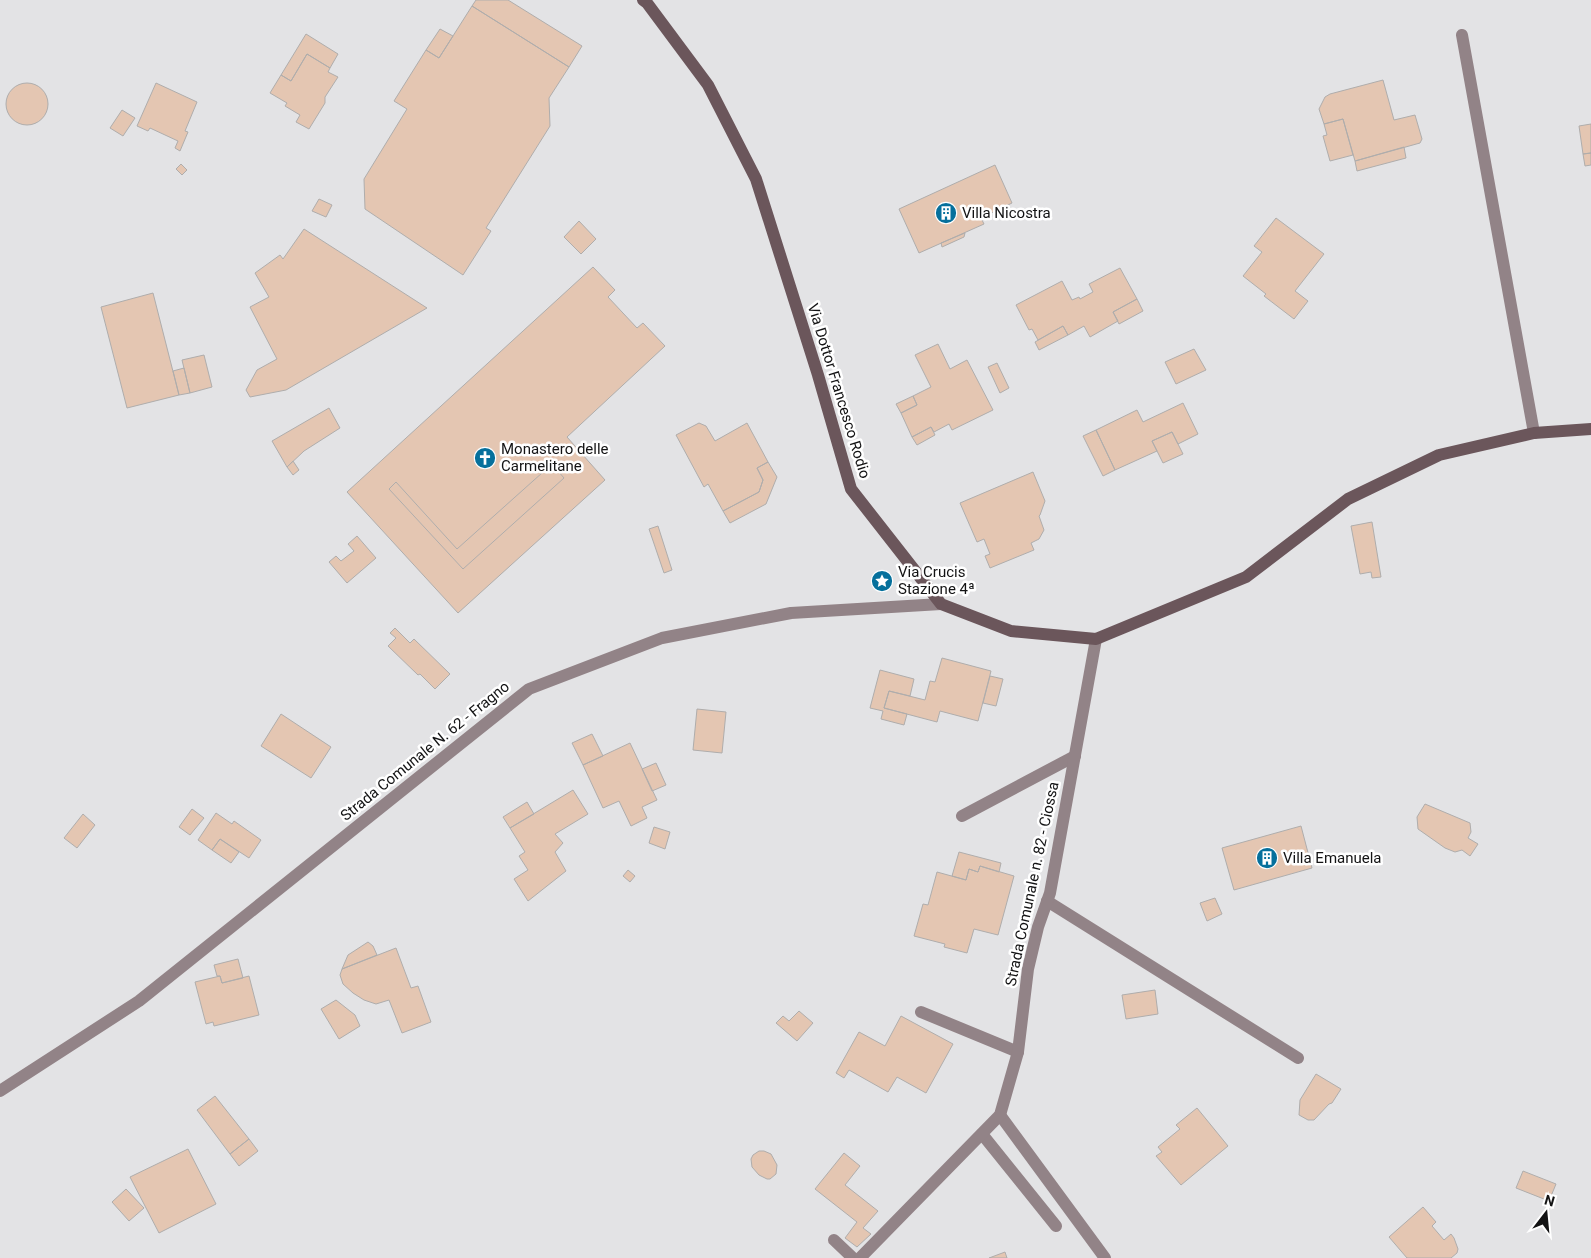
<svg xmlns="http://www.w3.org/2000/svg" width="1591" height="1258" font-family="Roboto,sans-serif">
<rect width="100%" height="100%" fill="#e3e3e5"/>
<path fill="#e4c6b2" stroke="#afadac" d="M476 0H508L582 46 569 67 472 6Z
M472 6 569 67 549 98 550 126 486 228 491 231 463 275 365 209 364 179 407 109 394 101 426 50 439 58Z
M440 29 453 36 439 58 426 50Z
M306 34 338 54 330 68 307 54 291 81 281 75Z
M307 54 330 68 328 72 338 77 325 97V103L309 129 296 122 300 115 285 106 287 103 270 93 281 75 291 81Z
M1383 80 1394 120 1415 115 1422 139 1420 143 1355 161 1343 119 1324 124 1319 109 1325 97 1330 94Z
M6 104a21 21 0 1 1 42 0a21 21 0 1 1-42 0Z
M156 83 197 102 185 131 188 132 180 151 175 148 178 141 150 128 148 131 137 126Z
M122 110 135 118 123 136 110 128Z
M1343 119 1353 155 1330 161 1323 136 1327 135 1324 124Z
M1591 124V153L1583 154 1579 126Z
M1404 147 1406 158 1357 171 1355 161Z
M1591 153V165L1585 166 1583 154Z
M181 164 187 170 182 175 176 169Z
M995 165 1012 203 981 218 984 224 919 253 899 209Z
M319 199 332 205 326 217 312 211Z
M1276 218 1324 254 1295 291 1308 301 1294 319 1264 296 1266 294 1243 276 1262 252 1254 246Z
M579 221 596 239 581 254 564 237Z
M304 229 427 308 286 390 250 397 246 390 257 370 277 359 250 307 269 297 255 273 280 255 283 259Z
M965 233 964 237 942 247 941 243Z
M593 267 615 290 608 297 637 328 643 323 665 346 567 437 605 480 458 613 347 492Z
M1120 268 1137 299 1113 312 1118 321 1090 337 1084 326 1068 335 1063 326 1038 340 1032 329 1029 330 1016 305 1062 281 1072 300 1079 297 1080 299 1093 292 1089 284Z
M153 293 179 395 127 408 101 307Z
M1137 299 1143 311 1119 324 1113 312Z
M1063 326 1068 335 1039 350 1035 342Z
M938 344 950 369 967 360 993 410 952 430 949 424 934 432 931 427 912 437 901 413 917 405 913 396 931 387 915 355Z
M1194 349 1206 370 1176 384 1165 362Z
M204 355 212 387 190 393 182 360Z
M997 363 1009 388 1000 393 988 367Z
M184 368 190 393 179 395 173 371Z
M913 396 917 405 901 413 896 404Z
M1183 403 1198 434 1178 444 1172 432 1152 441 1157 451 1115 470 1096 430 1137 410 1143 422Z
M329 408 340 428 304 451 287 467 272 441Z
M699 423 706 426 715 441 747 423 768 462 757 468 763 480 759 492 723 511 708 484 704 487 676 435Z
M931 427 935 435 917 445 912 437Z
M1096 430 1115 470 1103 476 1083 436Z
M1172 432 1183 454 1163 463 1152 441Z
M293 461 299 470 293 475 287 467Z
M768 462 777 477 766 504 730 523 723 511 759 492 763 480 757 468Z
M552 464 564 478 463 569 389 489 396 482 457 549Z
M1033 472 1045 501 1040 515 1039 516 1044 530 1039 539 1031 543 1034 550 990 568 985 556 990 554 984 539 977 542 960 503Z
M1372 522 1381 577 1372 578 1371 572 1360 574 1351 526Z
M658 526 672 570 664 573 649 529Z
M357 536 376 558 347 583 329 562 336 556 341 561 354 551 348 544Z
M395 628 410 643 414 639 450 674 435 689 420 674 418 675 388 646 396 638 390 633Z
M942 658 991 671 978 721 940 711 937 722 884 708 889 691 925 700 930 681 935 682Z
M880 670 914 679 910 696 889 691 884 708 907 714 904 725 881 719 883 711 870 708Z
M990 676 1003 679 996 706 983 703Z
M697 709 726 712 722 753 693 750Z
M281 714 331 747 311 778 261 746Z
M592 734 603 756 583 765 572 743Z
M630 743 657 800 642 807 647 818 631 826 619 801 603 808 583 765Z
M656 763 666 785 652 791 642 769Z
M573 790 588 814 555 834 563 843 555 852 566 871 528 901 514 879 528 870 519 856 525 852 510 828Z
M527 802 534 814 510 828 503 817Z
M1425 804 1470 823 1471 832 1468 838 1478 844 1470 856 1462 850 1455 852 1445 848 1418 829 1417 817Z
M192 809 204 818 190 835 179 827Z
M216 813 232 824 234 821 261 840 249 858 220 839 212 850 198 840Z
M83 814 95 825 77 848 64 838Z
M1301 826 1312 868 1234 890 1222 848Z
M654 827 670 832 665 849 649 843Z
M220 839 239 852 231 863 212 850Z
M959 852 1001 863 999 872 980 866 978 872 969 869 966 880 952 876Z
M980 866 1014 876 998 935 974 929 967 953 944 947 945 944 914 936 923 904 928 905 937 872 966 880 969 869 978 872Z
M628 870 635 876 630 882 623 876Z
M1215 898 1222 914 1207 921 1200 903Z
M368 942 373 946 377 955 342 969 348 955Z
M396 948 411 988 418 986 431 1022 402 1033 389 1000 376 1004 364 1000 353 993 343 984 340 975 342 969Z
M238 959 243 978 222 983 220 976H217L214 965Z
M220 976 222 983 249 976 259 1015 214 1026 213 1022 206 1024 195 982Z
M1155 990 1158 1014 1126 1019 1122 995Z
M336 1000 355 1015 360 1026 339 1039 321 1009Z
M799 1011 813 1023 797 1041 776 1023 783 1016 789 1021Z
M901 1016 953 1044 926 1093 897 1077 888 1092 849 1070 844 1078 836 1073 859 1032 885 1046Z
M1316 1074 1341 1089 1332 1103 1329 1104 1314 1120H1308L1299 1115 1300 1100Z
M215 1096 249 1139 230 1154 197 1110Z
M1197 1108 1228 1146 1181 1185 1156 1156 1162 1152 1158 1147 1180 1129 1176 1125Z
M249 1139 258 1151 239 1166 230 1154Z
M188 1149 216 1204 159 1233 130 1177Z
M759 1151H764L771 1154 777 1165 776 1174 770 1179H767L759 1175 752 1167 751 1159 753 1155Z
M844 1153 860 1166 845 1185 878 1211 863 1228 871 1234 857 1247 845 1238 857 1222 815 1189Z
M1523 1171 1556 1184 1549 1201 1516 1188Z
M126 1189 144 1208 129 1221 112 1202Z
M1423 1207 1436 1222 1432 1226 1444 1240 1451 1234 1454 1238 1458 1249 1457 1253 1451 1258H1407L1389 1237Z
M1005 1252 1007 1258H989Z"/>
<g fill="none" stroke-linecap="round" stroke-linejoin="round">
<path stroke="#928387" stroke-width="12" d="M1462 35 1534 433
M962 816 1075 756
M1047 901 1298 1058
M921 1012 1018 1052
M1000 1115 1105 1258
M982 1134 1056 1226
M834 1240 853 1258"/>
<path stroke="#928387" stroke-width="12" d="M0 1091 139 1001 529 689 662 638 791 613 941 604
M860 1258 1000 1115 1018 1052 1028 969 1038 927 1050 893 1096 639"/>
<path stroke="#6b565b" stroke-width="12" d="M643 0 647 3 708 85 756 179 818 375 851 489 941 604 1011 631 1096 639 1246 577 1348 499 1439 455 1534 433 1591 429"/>
</g>
<defs>
<g id="building-disc" transform="scale(1.125)"><circle r="9.5" fill="#06709c" stroke="#fff"/><path d="M-4-6H4V6H1V3H-1V6H-4ZM-2.5-4.3h1.7v1.8h-1.7ZM.8-4.3h1.7v1.8H.8ZM-2.5-1h1.7V.8h-1.7ZM.8-1h1.7V.8H.8Z" fill="#fff"/></g>
<g id="church-disc" transform="scale(1.125)"><circle r="9.5" fill="#06709c" stroke="#fff"/><path d="M-1.2-6h2.4v3.5h3.3v2.4h-3.3V6h-2.4V-.1h-3.3v-2.4h3.3Z" fill="#fff"/></g>
<g id="sight-disc" transform="scale(1.125)"><circle r="9.5" fill="#06709c" stroke="#fff"/><path d="M0-6L1.8-2.2L6-1.7L2.9 1.2L3.7 5.4L0 3.3L-3.7 5.4L-2.9 1.2L-6-1.7L-1.8-2.2Z" fill="#fff"/></g>
</defs>
<g fill-rule="evenodd">
<use href="#building-disc" x="946" y="213"/>
<use href="#church-disc" x="485" y="458"/>
<use href="#sight-disc" x="882" y="581"/>
<use href="#building-disc" x="1267" y="858"/>
</g>
<g text-anchor="middle" stroke-width="5" stroke-linejoin="round" paint-order="stroke">
<g font-size="15" fill="#131314" stroke="#fff" text-anchor="start">
<text x="962" y="218">Villa Nicostra</text>
<text x="501" y="454">Monastero delle<tspan x="501" dy="17">Carmelitane</tspan></text>
<text x="898" y="577">Via Crucis<tspan x="898" dy="17">Stazione 4ª</tspan></text>
<text x="1283" y="863">Villa Emanuela</text>
</g>
<g font-size="15" fill="#131314" stroke="#fff">
<text transform="translate(839 391) rotate(73)" y="5">Via Dottor Francesco Rodio</text>
<text transform="translate(425 751) rotate(-39)" y="5">Strada Comunale N. 62 - Fragno</text>
<text transform="translate(1032 884) rotate(-78)" y="5">Strada Comunale n. 82 - Ciossa</text>
</g>
</g>
<g transform="translate(1546 1213) rotate(16)" stroke="#ffffff" stroke-width="4" paint-order="stroke">
<path d="M0-4L9 19L0 12L-9 19Z" fill="#131314"/>
<text y="-8" font-size="14" font-weight="bold" text-anchor="middle" fill="#131314">N</text>
</g>
</svg>
